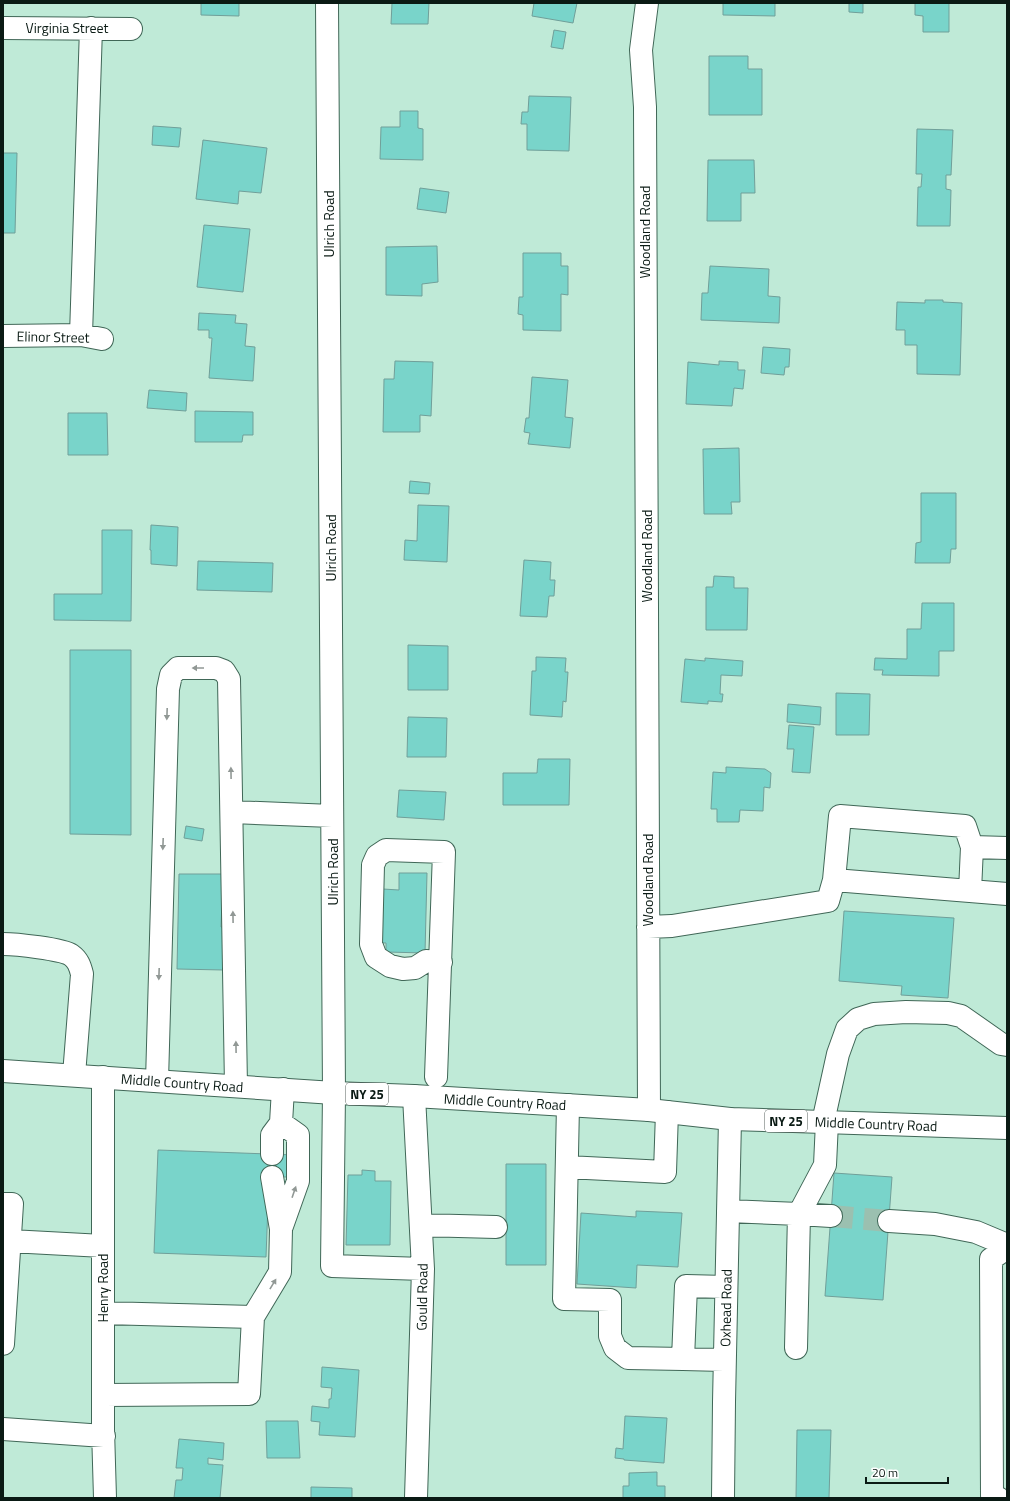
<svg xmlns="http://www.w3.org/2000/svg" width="1010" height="1501" font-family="'Titillium Web',sans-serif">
<rect width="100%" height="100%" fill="#bfead7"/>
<path fill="#79d4ca" stroke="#709f99" d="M201 3H239V16L201 15Z
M392 3H429L428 24H391Z
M534 3H577L573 23 532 16Z
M723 3H775V16L723 15Z
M849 3H863V13L849 12Z
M915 3H949V32H923V16L915 15Z
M554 30 566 32 563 49 551 47Z
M709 56H748V69H762V115H709Z
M529 96 571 97 569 151 527 150V124H521L522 112H528Z
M400 111H418V128L423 129V160L380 159 381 127H400Z
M153 126 181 128 179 147 152 145Z
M917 129 953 130 951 175H946V189L951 190 950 226H917L918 187H921L922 174H916Z
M203 140 267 148 261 193 239 191 238 204 196 199Z
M3 153H17L15 233H3Z
M708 160H754L755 193H741V221H707Z
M420 188 449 192 446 213 417 209Z
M204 225 250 229 243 292 197 287Z
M437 246 438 282 422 284V296L386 295V247Z
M523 253H561V266H568V295L561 294V331L523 330V315L518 314 519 297H523Z
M710 266 769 269 768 296 780 297 779 323 701 320 702 293H708Z
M925 300H943V302L962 303 960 375 917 374V345H905V330H896L897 302 925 303Z
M199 313 236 315 235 323 247 324 245 346 255 347 253 381 209 378 212 338H209V330H198Z
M763 347 790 349 789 367H785L784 375 761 373Z
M395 361 433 362 431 416 420 415V432H383L384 379H394Z
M719 361 738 362V370H745L743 389 734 388 732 406 686 404 688 362 719 365Z
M532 377 568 380 565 417 573 418 570 448 528 444 530 433 524 432 526 418H529Z
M149 390 187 393 186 411 147 408Z
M195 411 253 412V435H243L242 442H195Z
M68 413H107L108 455H68Z
M739 448 740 502H731L732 514H704L703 449Z
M410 481 430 483 429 494 409 493Z
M921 493H956V549H951L950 563H915L916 543 921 542Z
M418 505 449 506 447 562 404 560 405 540 417 541Z
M151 525 178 527 177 566 151 564V550H150Z
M102 530H132L131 621 54 620V594H102Z
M524 560 551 562 550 580H555L554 596H549L547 617 520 616Z
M198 561 273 563 272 592 197 590Z
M714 576 734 577V588H748L747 630H706V587H713Z
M922 603H954V651H939V676L882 675 883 670H874L875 658 907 659V629H921Z
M408 645 448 646V690H408Z
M70 650H131V835L70 834Z
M536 657 566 658 565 672H568L566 702 563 701 562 717 530 715 532 671H536Z
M705 658 743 661 742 676 721 675 720 694H723L722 702 708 701V704L681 702 685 659 705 661Z
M836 693 870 694 869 735H836Z
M788 704 821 707 820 725 787 722Z
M408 717 447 718 446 757H407Z
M789 725 814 727 810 773 792 772 794 749H787Z
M538 759H570L569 805H503V773H537Z
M726 767 765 769 771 773 770 788 764 787 763 811 740 810 739 822H717V809H711L713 772 726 773Z
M399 790 446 792 444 820 397 817Z
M186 826 204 829 202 841 184 838Z
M399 873H427L425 953 386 952V943H381L383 889 399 890Z
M179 874H223L221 927H227L223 970 177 969Z
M844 911 954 918 948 998 901 995 902 986 839 981Z
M158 1150 296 1155 295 1177H269L266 1257 154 1253Z
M506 1164H546V1265H506Z
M362 1170 375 1171V1181H391L390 1245H346L348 1175H362Z
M834 1173 892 1177 883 1300 825 1296Z
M636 1211 682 1213 678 1267 637 1265 636 1288 577 1284 581 1213 636 1217Z
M322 1367 359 1370 355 1437 319 1435 320 1422 311 1421 312 1406 329 1408V1399H331L332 1388 321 1387Z
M625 1416 667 1418 664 1463 624 1460V1459L615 1458 616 1448 623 1449Z
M266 1421H298L300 1458H267Z
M797 1430H831L829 1498H796Z
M179 1439 224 1443 223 1460 208 1458V1464L223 1465 220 1498H174L176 1480H182L183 1468H176Z
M657 1472V1486H665V1498H623V1486H629V1473Z
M311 1487 352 1488V1498H311Z"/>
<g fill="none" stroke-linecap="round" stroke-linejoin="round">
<path stroke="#9bc0b0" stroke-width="22" stroke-dasharray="22 11" stroke-linecap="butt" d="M831 1216 889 1221"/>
<g stroke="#406757" stroke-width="24">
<path id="minor" d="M327 3 334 1093 332 1266 423 1269
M647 3 641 50 645 107 649 1110
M3 28 131 29
M81 335 91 28
M3 336 81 335 102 339
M232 812 332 816
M1007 848 972 847 970 891 1007 894
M970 891 834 880 840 816 965 826 972 847
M648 927 672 926 828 901 834 880
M3 944C16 944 62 949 71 955 78 960 80 966 82 974L74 1075
M103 1077V1429L105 1498
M436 1077C439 1002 442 927 444 852L386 850 377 856 373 865 371 944 376 957 390 966 403 969 415 968 426 961 441 962
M157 1081 168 689 171 675 178 668H216L224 671 229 679 236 1086
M414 1096 423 1269 416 1498
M568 1105 564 1299 610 1300V1336L615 1348 628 1358 683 1359 686 1286 726 1287
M823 1122 838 1054 847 1029 858 1019 874 1014 906 1012 948 1013 961 1016 1001 1044 1007 1045
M272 1154V1135L281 1123
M567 1167 665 1172 667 1112
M3 1204H12L3 1344
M728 1211 799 1214 825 1165 827 1122
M889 1221 935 1224 976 1232 1007 1245
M421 1225 496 1227
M282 1226 298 1181V1135L281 1123 283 1089
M10 1241 103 1246
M104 1313 253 1317
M796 1348 799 1214 831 1216
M683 1359 724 1360
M104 1395 249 1394 253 1317 280 1272 281 1229 272 1177
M3 1429 104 1436
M723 1498 724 1402 730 1119
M998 1498 992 1496 991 1259 1007 1248"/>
</g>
<g stroke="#406757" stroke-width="24">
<path id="major" d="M3 1071 334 1093 414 1096 649 1110 730 1119 1007 1128"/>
</g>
<use href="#minor" stroke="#fff" stroke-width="22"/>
<use href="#major" stroke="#fff" stroke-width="22"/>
</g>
<defs><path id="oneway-solid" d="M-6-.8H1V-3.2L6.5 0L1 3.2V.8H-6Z"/></defs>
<g fill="#919895">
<use href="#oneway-solid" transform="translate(198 668) rotate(-180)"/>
<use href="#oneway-solid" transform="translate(167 714) rotate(92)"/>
<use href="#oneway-solid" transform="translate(231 773) rotate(-91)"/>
<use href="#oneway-solid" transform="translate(163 844) rotate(92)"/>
<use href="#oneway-solid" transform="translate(233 917) rotate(-91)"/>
<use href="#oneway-solid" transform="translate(159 974) rotate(92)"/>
<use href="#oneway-solid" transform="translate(236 1047) rotate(-91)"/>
<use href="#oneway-solid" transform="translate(294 1192) rotate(-71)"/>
<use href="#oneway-solid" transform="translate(273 1284) rotate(-59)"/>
</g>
<g text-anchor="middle" stroke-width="4" stroke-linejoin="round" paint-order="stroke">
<g fill="#fff" stroke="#545f5a" stroke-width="1">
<rect x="346" y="1083" width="42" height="22" rx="3"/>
<rect x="765" y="1110" width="42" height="22" rx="3"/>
</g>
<g font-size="13" font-weight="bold" fill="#0a1a14">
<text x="367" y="1099">NY 25</text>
<text x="786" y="1126">NY 25</text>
</g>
<g font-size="14" fill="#0a1a14" stroke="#fff">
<text x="67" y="33">Virginia Street</text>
<text transform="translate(329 224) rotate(-90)" y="5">Ulrich Road</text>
<text transform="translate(645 232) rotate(-90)" y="5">Woodland Road</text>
<text transform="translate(53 337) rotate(1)" y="5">Elinor Street</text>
<text transform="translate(331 548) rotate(-90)" y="5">Ulrich Road</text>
<text transform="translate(647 556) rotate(-90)" y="5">Woodland Road</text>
<text transform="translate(333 872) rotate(-90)" y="5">Ulrich Road</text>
<text transform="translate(648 880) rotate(-90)" y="5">Woodland Road</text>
<text transform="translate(182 1083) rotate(4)" y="5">Middle Country Road</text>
<text transform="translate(505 1102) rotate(3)" y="5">Middle Country Road</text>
<text transform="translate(876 1124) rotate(2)" y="5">Middle Country Road</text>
<text transform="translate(103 1288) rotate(-90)" y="5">Henry Road</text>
<text transform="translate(422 1297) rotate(-89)" y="5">Gould Road</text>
<text transform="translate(726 1308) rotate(-89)" y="5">Oxhead Road</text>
</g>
</g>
<rect width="1010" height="1501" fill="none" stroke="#0a1a14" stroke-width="8"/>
<path d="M866 1477v6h82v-6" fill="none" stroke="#0a1a14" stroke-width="2"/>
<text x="872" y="1477" font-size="12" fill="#0a1a14" stroke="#ffffff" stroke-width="3" paint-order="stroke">20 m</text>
</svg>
